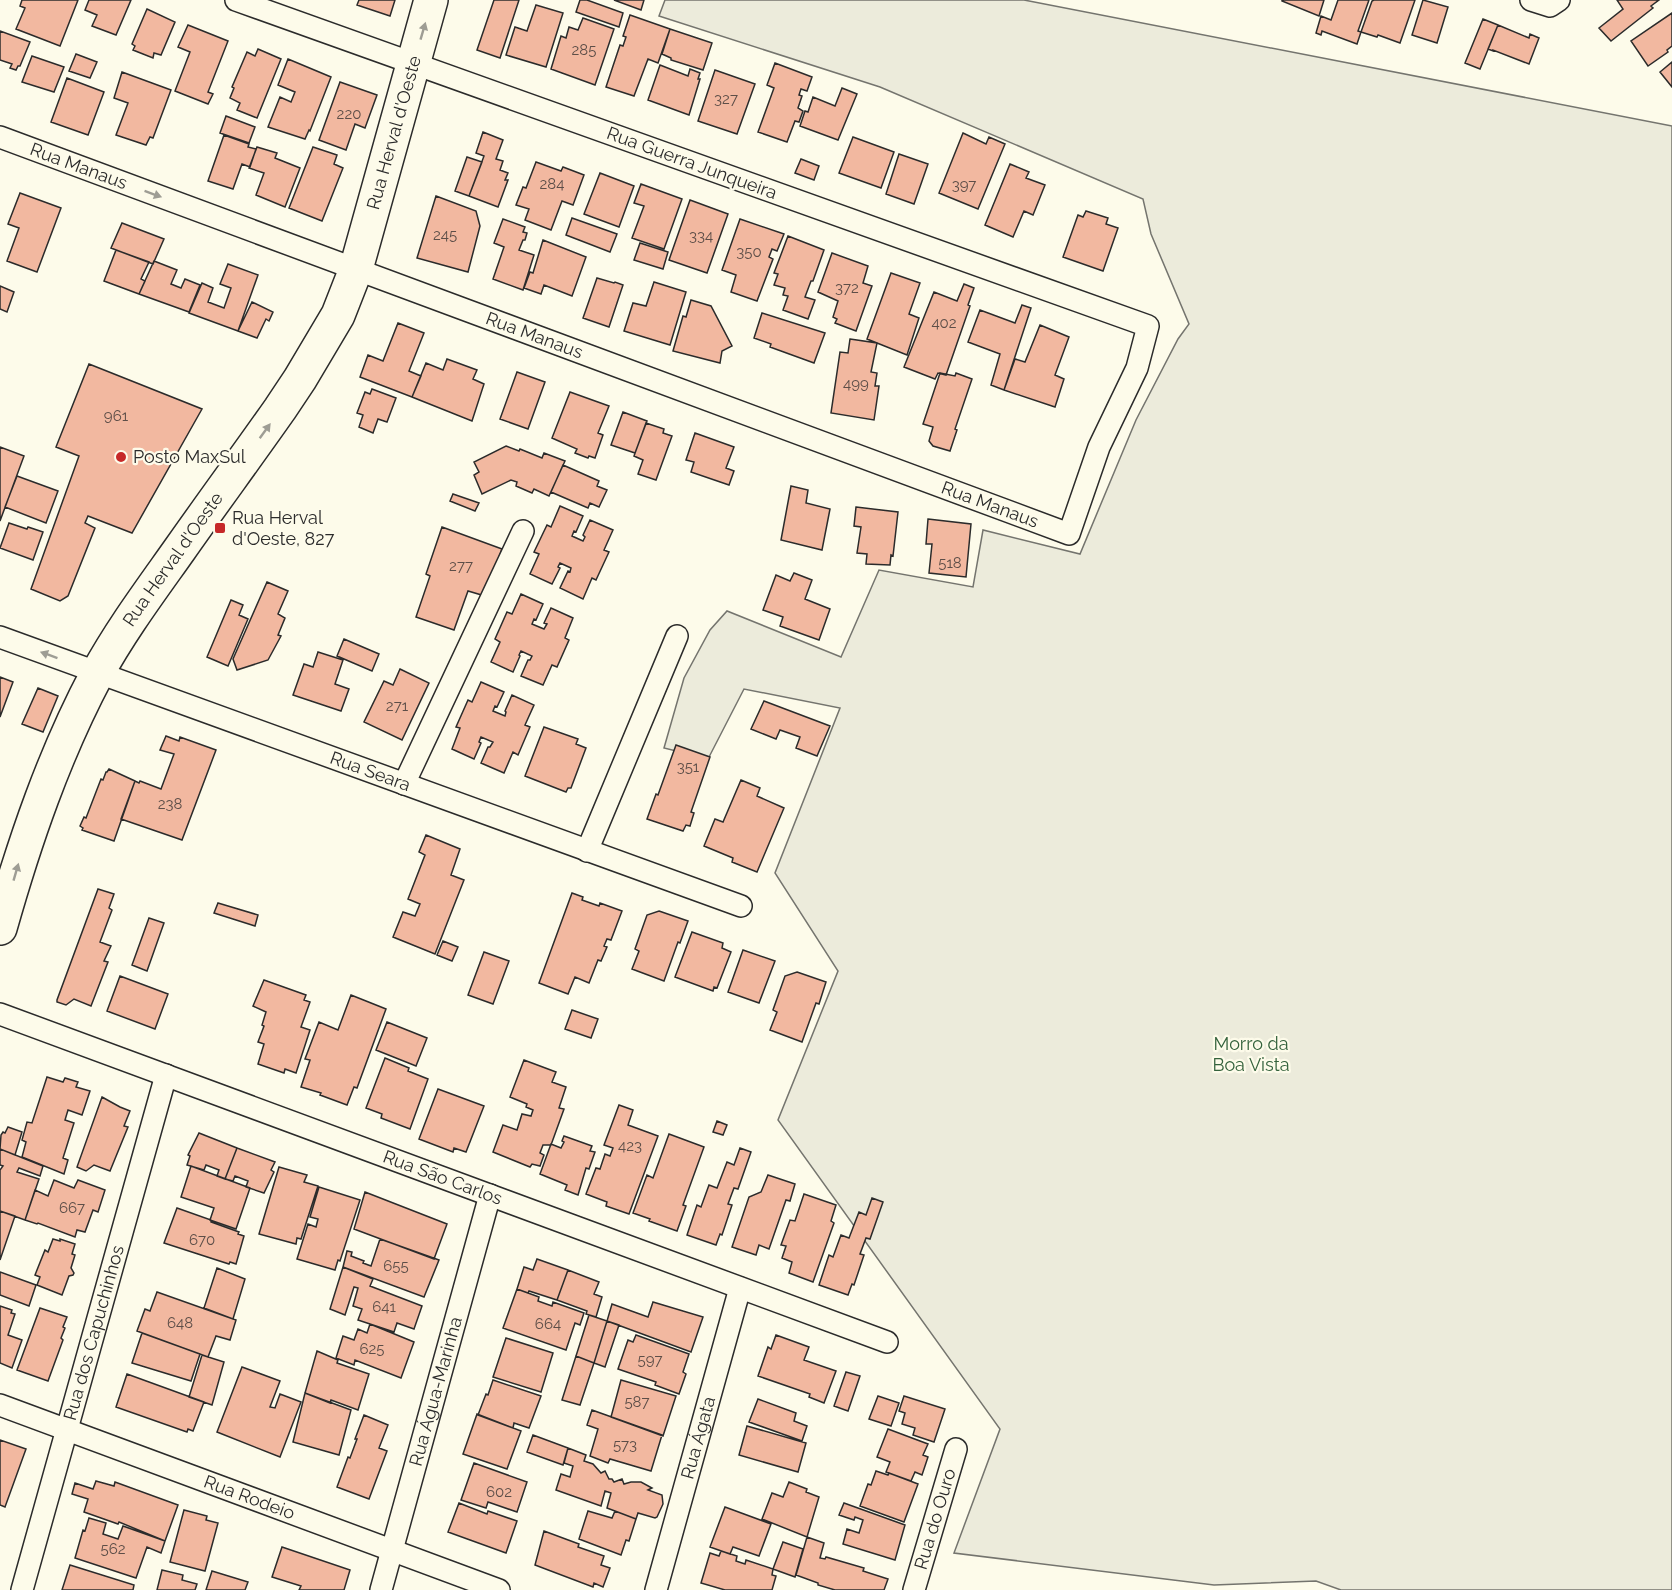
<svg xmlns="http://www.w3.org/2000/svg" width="1672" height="1590" font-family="Raleway,sans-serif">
<rect width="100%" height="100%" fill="#fdfbea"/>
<path fill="#ecebdb" stroke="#74746e" stroke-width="1.5" d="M665 0H1024L1672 126V1590H1341L1316 1581 1214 1585 954 1553 1000 1429 778 1120 838 971 775 873 840 708 744 689 708 759 664 748 684 678 710 630 727 611 841 657 879 570 973 587 983 530 1080 554 1136 420 1178 339 1189 324 1151 234 1143 199 880 87 659 16Z"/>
<path fill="#f2b8a0" stroke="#2b2b2b" stroke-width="1.5" d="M22 0H78L60 46 16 29 25 8 20 6Z
M89 0H131L116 35 92 26 97 15 85 10Z
M359 0H395L390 16 357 5Z
M494 0H519L500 58 477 50Z
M580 0H587L623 13 619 27 576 12Z
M614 0H644L641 10Z
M1282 0H1324L1319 16 1282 1Z
M1338 0H1369L1358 31 1361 32 1357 44 1322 31 1321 35 1316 33 1321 16 1331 20Z
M1374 0H1415L1400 43 1378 35 1377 37 1361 32 1372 1Z
M1423 0 1448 7 1437 43 1412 35Z
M1617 0H1659L1651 6 1653 8 1611 41 1599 28 1623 9Z
M536 5 563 13 546 67 506 55 515 27 527 31Z
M147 9 175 22 161 55 154 53 153 58 133 50 135 46 132 44Z
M1672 13V46L1667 50 1668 52 1648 66 1631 41Z
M630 15 670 29 658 63 648 59 634 96 606 87 620 45 623 46 626 37 623 36Z
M583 18 614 29 595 85 551 69 561 36 566 38 569 27 578 30Z
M1483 19 1498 25 1480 69 1465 63Z
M188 25 228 41 208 92 213 94 208 104 175 91 190 52 178 47Z
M1498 25 1529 38 1530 34 1539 38 1529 64 1493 50V51L1488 49Z
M670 29 712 43 703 70 671 60V58L662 54Z
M0 31 30 42 20 66H18L16 70 10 68 12 64 0 60Z
M258 49 281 59 257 118 237 110 240 103 230 98 234 88 232 87 247 52 255 56Z
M76 54 97 62 90 78 69 71Z
M32 56 64 67 54 92 22 82Z
M288 59 331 77 310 131 309 130 305 139 268 127 280 97 291 102 295 92 278 85Z
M1672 62V87L1660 72Z
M775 63 812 77 807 91 801 89 799 95 802 96 798 108 803 111 799 122 795 121 787 142 758 132 774 88 767 85Z
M660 65 688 76 690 69 700 73 698 79H700L689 115 648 100Z
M715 70 755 84 737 134 698 121Z
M122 72 171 90 153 138 150 137 146 145 116 135 128 103 114 98Z
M67 78 104 92 88 135 51 122Z
M340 82 377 95 365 128 355 124 346 150 319 140Z
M842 88 857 94 838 140 800 126 805 111 808 112 813 97 835 106Z
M226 116 255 127 249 143 220 133Z
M483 132 503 140 496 159 503 161 500 170 508 173 505 180H508L498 207 469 196 484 156 476 153Z
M963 133 986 144 989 137 1005 144 978 209 939 193Z
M224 135 249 144 248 147 256 149 250 167 242 164 233 189 208 181Z
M853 137 894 152 881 188 839 173Z
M257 147 277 153 275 158 300 168 285 207 256 195 264 173 249 168Z
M313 147 337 155 334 164 343 168 322 221 289 208Z
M899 154 928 164 914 204 886 194Z
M467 157 482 162 469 196 455 191Z
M801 159 819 166 814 180 795 173Z
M536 162 561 171 563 167 584 175 573 205 562 201 551 230 525 220 529 209 516 205 523 187 526 188Z
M1010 164 1029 172 1026 178 1045 185 1033 215 1024 211 1013 237 985 225Z
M600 173 634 186 619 227 584 214Z
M641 184 682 199 664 249 632 238 644 206 634 203Z
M20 193 61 208 37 272 7 261 19 228 8 224Z
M436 196 476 211 480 226 468 272 417 258Z
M690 200 728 214 707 273 669 260Z
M1086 211 1108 218 1106 224 1118 228 1103 271 1063 257 1078 215 1083 217Z
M572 218 617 234 610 252 566 235Z
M503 219 525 227 523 232 527 233 525 240H523L519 250 534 255 523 290 493 279 504 247 494 243Z
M740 219 784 234 777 251 772 249 769 257 773 259 757 301 731 292 736 275 722 270Z
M122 223 164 239 153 264 111 248Z
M788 236 824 250 813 281H811L805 297 815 300 808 319 783 310 788 296 783 295 785 288 774 285 778 274 774 273Z
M543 240 586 257 572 296 544 285 541 294 524 288 530 272 533 273Z
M640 243 668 252 663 269 634 260Z
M116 250 149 262 141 279 145 281 139 294 104 281Z
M832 253 868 266 863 283 872 286 856 331 835 323 837 319 833 317 838 301 818 292Z
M154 261 177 270 171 284 181 288 185 279 200 285 189 312 139 294Z
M228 264 258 275 238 331 189 313 202 283 213 288 208 302 224 308 231 288 220 284Z
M891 273 920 283 909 314 919 318 907 355 867 339Z
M597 278 614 283 615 282 623 285 609 327 583 318Z
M654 282 686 292 670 345 624 331 633 303 646 306Z
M964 284 974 288 968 305 970 306 946 375 938 373 935 379 904 367 934 292 957 301Z
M0 286 14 292 7 312 0 309Z
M691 300 711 306 732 346 722 351 720 363 673 351 683 316 686 317Z
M252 302 273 312 269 321 266 319 257 338 238 331Z
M1022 305 1031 308 1004 390 991 385 1000 354 968 342 980 310 1015 323Z
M762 313 825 333 814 363 770 347 771 344 754 338Z
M398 323 424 333 409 371 421 376 412 397 360 377 368 355 383 361Z
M1040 325 1069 337 1055 375 1064 379 1055 407 1004 390 1015 359 1025 362Z
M850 339 877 343 871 372 877 373 875 386H879L874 420 831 413 840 352 848 353Z
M447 359 477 370 473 379 484 384 472 421 412 397 426 363 443 370Z
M89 364 202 409 132 533 88 516 85 523 95 528 68 596 60 601 31 589 79 456 56 447Z
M517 372 545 382 528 429 500 419Z
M940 373 955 376 956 373 972 379 955 429 957 430 950 451 933 446 929 441 933 427 923 424Z
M372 389 396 398 387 422 378 419 373 433 359 427 363 415 357 413 365 392 370 394Z
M570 392 609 406 598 433 603 435 595 458 589 456 588 458 575 453 577 449 552 438Z
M623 412 647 421 635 453 611 445Z
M646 423 664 429 663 433 672 436 656 480 638 474 643 460 634 456Z
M695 433 734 447 726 468 734 471 729 485 691 472 694 462 686 460Z
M506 446 519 451 520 449 542 458 544 453 565 461 549 496 534 489 532 493 516 486 517 482 511 480 482 494 474 475 479 472 474 462Z
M0 447 24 456 0 521Z
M563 465 599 481 597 486 607 490 599 507 590 503 588 508 551 492Z
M17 476 58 491 46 523 5 507Z
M791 486 808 490 806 503 830 509 822 550 781 540Z
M453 494 479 503 475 511 450 501Z
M560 506 583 516 576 532 574 531 572 536 583 541 585 537 583 535 590 520 613 530 604 550 609 552 596 580 592 578 583 599 560 588 568 571 570 572 571 568 560 563 558 567 560 568 552 584 530 574 539 554 534 552 547 525 551 527Z
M856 507 898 512 893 556 891 555 890 565 866 564 867 554 857 553 861 527 854 526Z
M928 519 971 524 966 577 929 573 932 544H926Z
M9 523 27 529 28 527 43 532 33 560 0 548Z
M442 527 502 549 485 596 468 591 454 630 416 617 430 576 426 574Z
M794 573 812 580 805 599 830 609 819 640 780 626 783 617 763 610 776 575 790 581Z
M267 582 288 591 278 614 285 618 278 635 281 636 268 660 237 670 233 659Z
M521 594 543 604 536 620 534 619 532 624 544 629 547 624 544 623 551 608 573 618 565 638 569 640 557 667 552 665 543 685 521 676 528 660H530L532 656 521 651 519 655 520 656 513 672 491 662 500 642 495 639 507 612 512 614Z
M231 600 243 605 239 615 248 619 228 666 207 657Z
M344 639 379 654 372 671 337 656Z
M318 652 343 660 335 684 349 689 341 711 293 695 304 664 313 667Z
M400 669 429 683 402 740 364 722 384 681 393 685Z
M0 677 13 682 0 717Z
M481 682 504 692 497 707 495 706 493 711 505 716 506 712 505 711 512 695 534 705 525 725 530 727 518 755 513 752 504 773 481 763 488 747H490L493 742 481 737 479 742 481 743 474 759 452 749 460 728 456 727 468 700 472 702Z
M38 688 58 696 43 732 22 724Z
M764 701 830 726 817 756 796 748 800 737 780 730 776 739 751 729Z
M544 727 578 739 576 744 586 748 571 788H568L566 792 525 776Z
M166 736 179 741 180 737 216 750 182 840 121 819 135 781 139 783 140 781 161 789 174 754 160 750Z
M676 745 710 757 691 812 694 813 690 826 686 825 683 831 647 819 656 794 658 795Z
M109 769 135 781 114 841 82 830 83 828 80 826 84 817 86 818 101 779 103 780 106 772H107Z
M741 780 760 788 757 796 784 808 757 872 732 862 733 858 704 846 715 819 723 822Z
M426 835 460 849 451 875 464 880 435 954 393 937 403 912 415 916 420 904 408 899 425 855 419 852Z
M98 889 114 894 109 908 112 910 100 942 111 946 104 961 108 962 91 1006 74 999 66 1005 57 1002V1000Z
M572 893 583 897 582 900 599 906 600 903 622 911 611 940 607 939 604 946 607 947 601 961 598 960 589 983 575 977 568 994 539 983Z
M218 903 258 915 255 926 214 913Z
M659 911 688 921 680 943 678 942 664 981 632 969 639 951 635 949 647 915Z
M149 918 164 923 147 971 132 965Z
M692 932 723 943 722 948 731 952 717 988 714 987 713 991 675 977Z
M443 941 458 947 452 961 437 955Z
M743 950 775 961 759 1003 728 992Z
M484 952 509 961 493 1004 468 995Z
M797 972 826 982 819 1004 816 1003 802 1042 770 1030 777 1012 773 1010 785 976Z
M120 976 168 994 155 1029 107 1011Z
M264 980 306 995 304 1000 310 1002 301 1027 310 1030 296 1073 285 1069 284 1073 258 1064 264 1044 258 1042 264 1026 262 1025 266 1012 253 1006Z
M351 995 386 1009 357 1088 354 1087 347 1105 320 1095 321 1093 301 1087 310 1060 305 1059 319 1022 338 1030Z
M572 1010 598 1019 591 1038 565 1029Z
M387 1022 427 1038 416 1066 376 1050Z
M385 1058 409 1068 408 1071 428 1079 410 1129 381 1118 382 1114 366 1108Z
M524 1060 556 1072 552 1082 566 1087 559 1108 564 1109 551 1145H543L540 1153 544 1155 540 1166 532 1164 530 1167 493 1152 503 1125 517 1130 522 1114 531 1116 533 1110 526 1107 527 1104 510 1097Z
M47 1077 63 1082 65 1078 78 1082 76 1087 90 1091 82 1115 68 1110 65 1120 74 1123 63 1158 68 1160 64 1174 22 1157 26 1142 22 1140 27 1122 32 1123Z
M438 1089 484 1106 466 1152 454 1148 453 1152 419 1139Z
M102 1097 120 1107 130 1111 124 1126 128 1127 110 1171 94 1165 86 1171 77 1167Z
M619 1105 633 1110 628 1125 658 1136 629 1214 606 1206 607 1202 586 1194 596 1168 600 1169 605 1154 610 1156 613 1148 604 1145Z
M717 1121 727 1125 723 1135 713 1132Z
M8 1127 22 1132 15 1155 0 1149 1 1135 3 1132 5 1133Z
M199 1133 237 1148 225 1179 217 1176 219 1170 206 1165 204 1170 187 1165 190 1156 188 1155Z
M669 1134 704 1147 683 1205 686 1206 677 1231 649 1221 650 1219 633 1213 647 1175 653 1178Z
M564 1136 592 1146 590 1151 595 1152 589 1169 586 1168 578 1195 565 1190 567 1185 540 1174 551 1144 561 1148 564 1142 562 1141Z
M237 1148 275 1162 271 1170 274 1172 264 1193 246 1187 248 1181 235 1176 233 1181 225 1179Z
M740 1148 751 1152 738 1189 734 1188 728 1204 732 1205 722 1235 720 1234 716 1245 687 1235 697 1205 701 1207 709 1185 717 1188 727 1162 734 1165Z
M0 1149 43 1166 40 1176 19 1168 17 1172 39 1179 25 1220 0 1211V1170L3 1166 0 1165Z
M191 1166 250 1188 236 1229 210 1220 214 1208 181 1197Z
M279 1167 307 1175 304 1182 318 1186 301 1239 297 1238 296 1244 259 1234Z
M768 1175 795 1184 790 1201 786 1200 769 1249 759 1245 756 1255 732 1247 749 1197 761 1192Z
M54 1180 74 1188 78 1180 105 1190 98 1212 93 1210 85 1232 77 1230 75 1237 38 1223 37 1224 25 1220 35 1190 48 1196Z
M319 1187 360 1200 340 1261 338 1260 335 1270 297 1259 308 1224 316 1227 318 1219 310 1217Z
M365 1192 447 1224 434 1259 354 1229Z
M804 1194 836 1205 831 1221 834 1223 813 1282 789 1273 792 1262 782 1258 786 1246 781 1245 790 1220 795 1221Z
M872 1198 883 1202 870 1239 866 1238 860 1254 864 1255 854 1285 852 1284 848 1295 819 1285 829 1255 833 1257 841 1235 849 1238 859 1212 866 1215Z
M177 1208 211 1220V1222L239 1232 238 1234 244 1236 236 1264 230 1262 229 1264 164 1243Z
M0 1211 15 1216 0 1260Z
M53 1239 60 1241V1239L75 1244 72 1254 75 1255 71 1268 74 1273 73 1275 69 1276 62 1295 37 1285 40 1277 35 1275 45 1250 48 1252Z
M380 1239 439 1260 424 1297 343 1267 347 1251 352 1252 351 1256 364 1261 363 1263 371 1266Z
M537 1259 568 1270 557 1300 529 1291 528 1293 517 1289 524 1267 533 1270Z
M343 1267 373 1279 370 1286 422 1306 414 1329 397 1323 394 1332 358 1320 362 1309 353 1306 358 1288 354 1287 345 1315 330 1309Z
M217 1268 245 1279 233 1319 204 1308Z
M568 1270 599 1282 594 1294 602 1297 596 1317 586 1314 587 1311 557 1300Z
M0 1272 36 1285 29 1306 0 1295Z
M517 1289 539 1297 538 1301 552 1306 553 1302 584 1313 580 1325 575 1323 566 1350 503 1328Z
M157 1292 236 1320 230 1340 216 1336 208 1357 137 1331 145 1309 150 1311Z
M653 1302 703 1317 691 1352 607 1321 612 1304 648 1317Z
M0 1306 12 1310 11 1313 15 1314 8 1335 22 1340 12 1368 0 1363Z
M40 1308 67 1317 63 1327 65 1328 61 1338 63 1340 48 1381 17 1370Z
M589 1315 607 1321 594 1363 576 1356Z
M607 1321 619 1325 605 1367 594 1363Z
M370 1324 414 1342 401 1378 355 1360 354 1365 336 1358 343 1336 354 1340 358 1329 367 1333Z
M142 1333 200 1354 191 1381 132 1363Z
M636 1335 689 1354 683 1372 686 1374 679 1394 655 1385 656 1382 618 1369 628 1340 633 1342Z
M776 1335 809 1347 804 1360 836 1371 824 1403 809 1397 810 1394 758 1376 768 1347 771 1349Z
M506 1338 553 1353 541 1392 493 1377Z
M317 1351 338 1360 337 1363 369 1374 358 1410 331 1400 330 1403 305 1393Z
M202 1355 224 1362 212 1405 189 1397Z
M576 1356 594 1363 580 1405 562 1400Z
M242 1367 280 1381 270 1407 275 1408 280 1394 301 1402 280 1457 217 1432Z
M846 1372 860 1376 848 1411 834 1406Z
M127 1374 204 1402 193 1431 188 1429 187 1432 116 1407Z
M493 1380 541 1396 529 1428 514 1423 513 1428 478 1415 486 1394 488 1395Z
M621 1380 676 1396 663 1436 611 1417Z
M305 1393 351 1410 339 1455 293 1442Z
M878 1396 899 1403 891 1426 869 1419Z
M904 1396 945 1409 934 1442 913 1435 915 1428 902 1424 905 1413 899 1411Z
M758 1399 796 1413 794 1421 807 1426 802 1441 749 1422Z
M592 1410 662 1435 651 1471 610 1459 608 1463 590 1456 598 1429 587 1425Z
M477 1414 521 1431 507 1469 463 1454Z
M364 1415 388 1425 379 1448 387 1451 369 1499 337 1487 348 1457 350 1458 357 1439H355Z
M747 1426 806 1443 798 1472 739 1455Z
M888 1429 928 1444 923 1455 928 1457 922 1475 915 1472 911 1481 886 1472 890 1462 877 1457Z
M533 1435 568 1448 563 1465 527 1452Z
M0 1440 26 1449 5 1507 0 1505Z
M568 1448 586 1455 584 1461 593 1464 601 1473 605 1471 609 1479H612L614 1482 622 1479 624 1484 631 1482H641L652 1488 648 1490 662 1495 663 1504 657 1517 655 1518 638 1513 636 1519 607 1508 611 1493 605 1491 601 1506 556 1490 561 1474 570 1477 573 1466 564 1463Z
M474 1463 527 1482 517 1512 488 1502 486 1508 461 1500Z
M876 1471 888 1475 889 1473 918 1484 904 1522 860 1506 868 1484 871 1485Z
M96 1481 114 1486 115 1482 178 1505 165 1541 119 1522 118 1524 84 1512 88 1499 72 1494 75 1483 93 1489Z
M789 1482 807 1489 806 1492 819 1497 807 1537 762 1519 772 1493 783 1497Z
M459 1503 487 1514 488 1511 517 1521 506 1553 448 1532Z
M844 1503 905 1525 895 1560 843 1544 847 1529 859 1533 863 1520 855 1517 854 1520 839 1515Z
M725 1507 771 1524 759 1556 733 1547 730 1554 710 1547Z
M184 1510 207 1516 206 1520 218 1523 205 1571 170 1562Z
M588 1511 612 1518 615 1511 636 1519 629 1541 626 1540 621 1555 579 1539Z
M89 1518 106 1523 103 1534 118 1539 123 1526 165 1541 161 1553 147 1547 136 1578 75 1558 83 1530 85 1531Z
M544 1531 579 1544 578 1547 604 1556 601 1565 610 1568 603 1587 594 1583 593 1587 535 1565Z
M807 1537 824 1543 820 1558 825 1559 826 1557 864 1568 863 1571 888 1579 884 1590H835L818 1585V1583L796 1575Z
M783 1542 803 1549 795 1577 773 1569Z
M282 1547 350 1570 344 1590H299L301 1586 272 1577Z
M721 1551 737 1556 736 1561 745 1564 746 1560 773 1569 772 1575 776 1576 772 1590H725L701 1583 710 1553 719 1556Z
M70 1565 134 1585 133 1590H62Z
M162 1570 183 1575 182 1580 197 1584 195 1590H157Z
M212 1571 248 1582 245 1590H206Z"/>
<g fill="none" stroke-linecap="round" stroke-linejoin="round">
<g stroke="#2b2b2b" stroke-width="24">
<g id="minor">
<path d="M1531 0 1550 6 1559 0"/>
<path id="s1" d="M0 137 1069 534 1099 447 1137 368 1148 326 236 0"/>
<path id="s2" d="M0 637 741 906"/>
<path d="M404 784 523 531"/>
<path d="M587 851 677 636"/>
<path id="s3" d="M0 1014 887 1342"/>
<path id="s4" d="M0 1405 499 1590"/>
<path id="s5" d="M22 1590 166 1075"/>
<path id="s6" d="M381 1590 490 1195"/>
<path id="s7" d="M656 1590 740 1288"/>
<path id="s8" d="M914 1590 956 1449"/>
</g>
</g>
<g stroke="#2b2b2b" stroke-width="36">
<g id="primary">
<path id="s9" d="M0 928C25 840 54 755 97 674 121 630 151 590 180 549 213 502 247 456 280 409L300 379 338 315 356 269 431 0"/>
</g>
</g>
<use href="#minor" stroke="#fdfbea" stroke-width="21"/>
<use href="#primary" stroke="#fdfbea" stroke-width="33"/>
</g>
<defs><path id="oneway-solid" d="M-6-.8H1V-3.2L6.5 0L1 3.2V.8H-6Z" transform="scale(1.5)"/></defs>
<g fill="#9e9d94">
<use href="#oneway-solid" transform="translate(423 31) rotate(-74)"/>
<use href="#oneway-solid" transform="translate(153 194) rotate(20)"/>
<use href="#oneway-solid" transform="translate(265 431) rotate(-54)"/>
<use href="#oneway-solid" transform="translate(49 655) rotate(-160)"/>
<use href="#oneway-solid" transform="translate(16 872) rotate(-74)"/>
</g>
<g fill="#c62828" stroke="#fdfbea" stroke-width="2">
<circle cx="121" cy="457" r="6"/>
<rect x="214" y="522" width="12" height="12" rx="3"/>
</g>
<g text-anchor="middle" stroke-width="4.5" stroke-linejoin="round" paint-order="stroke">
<g font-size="15" fill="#5d4e48">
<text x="584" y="55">285</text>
<text x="726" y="104">327</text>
<text x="349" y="119">220</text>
<text x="552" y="189">284</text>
<text x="964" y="190">397</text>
<text x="445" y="240">245</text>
<text x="701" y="241">334</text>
<text x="749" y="257">350</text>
<text x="847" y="293">372</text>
<text x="944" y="328">402</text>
<text x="856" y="389">499</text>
<text x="116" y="421">961</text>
<text x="950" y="568">518</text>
<text x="461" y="571">277</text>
<text x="397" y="711">271</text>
<text x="688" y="772">351</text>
<text x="170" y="809">238</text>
<text x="630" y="1151">423</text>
<text x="72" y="1213">667</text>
<text x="202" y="1245">670</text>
<text x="396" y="1271">655</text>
<text x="384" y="1312">641</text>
<text x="180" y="1328">648</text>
<text x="548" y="1329">664</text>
<text x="372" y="1354">625</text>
<text x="650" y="1365">597</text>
<text x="637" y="1407">587</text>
<text x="625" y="1450">573</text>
<text x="499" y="1497">602</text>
<text x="113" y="1554">562</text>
</g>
<g font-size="18" fill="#2b2b2b" stroke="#fdfbea">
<text dy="6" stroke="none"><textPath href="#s9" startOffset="896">Rua Herval d'Oeste</textPath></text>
<text transform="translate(692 163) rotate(20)" y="6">Rua Guerra Junqueira</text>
<text dy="6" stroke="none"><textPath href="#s1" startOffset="84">Rua Manaus</textPath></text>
<text dy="6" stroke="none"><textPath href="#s1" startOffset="570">Rua Manaus</textPath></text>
<text dy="6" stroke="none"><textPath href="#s1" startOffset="1056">Rua Manaus</textPath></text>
<text dy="6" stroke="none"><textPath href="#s9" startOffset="410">Rua Herval d'Oeste</textPath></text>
<text dy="6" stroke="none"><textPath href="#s2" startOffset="394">Rua Seara</textPath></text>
<text dy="6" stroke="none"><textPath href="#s3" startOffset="472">Rua São Carlos</textPath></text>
<text dy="6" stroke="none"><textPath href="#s5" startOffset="267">Rua dos Capuchinhos</textPath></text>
<text dy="6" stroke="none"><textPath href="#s6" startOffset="206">Rua Água-Marinha</textPath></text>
<text dy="6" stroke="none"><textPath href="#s7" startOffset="158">Rua Ágata</textPath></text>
<text dy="6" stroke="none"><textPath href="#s4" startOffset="266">Rua Rodeio</textPath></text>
<text dy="6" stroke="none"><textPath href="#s8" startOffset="74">Rua do Ouro</textPath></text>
</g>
<g font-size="18" fill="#2b2b2b" stroke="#fdfbea" text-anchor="start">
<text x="133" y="463">Posto MaxSul</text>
<text x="232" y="524">Rua Herval<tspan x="232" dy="21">d'Oeste, 827</tspan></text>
</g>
<g font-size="18" fill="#34623c" stroke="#fdfbea">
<text x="1251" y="1050">Morro da<tspan x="1251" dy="21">Boa Vista</tspan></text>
</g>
</g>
</svg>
